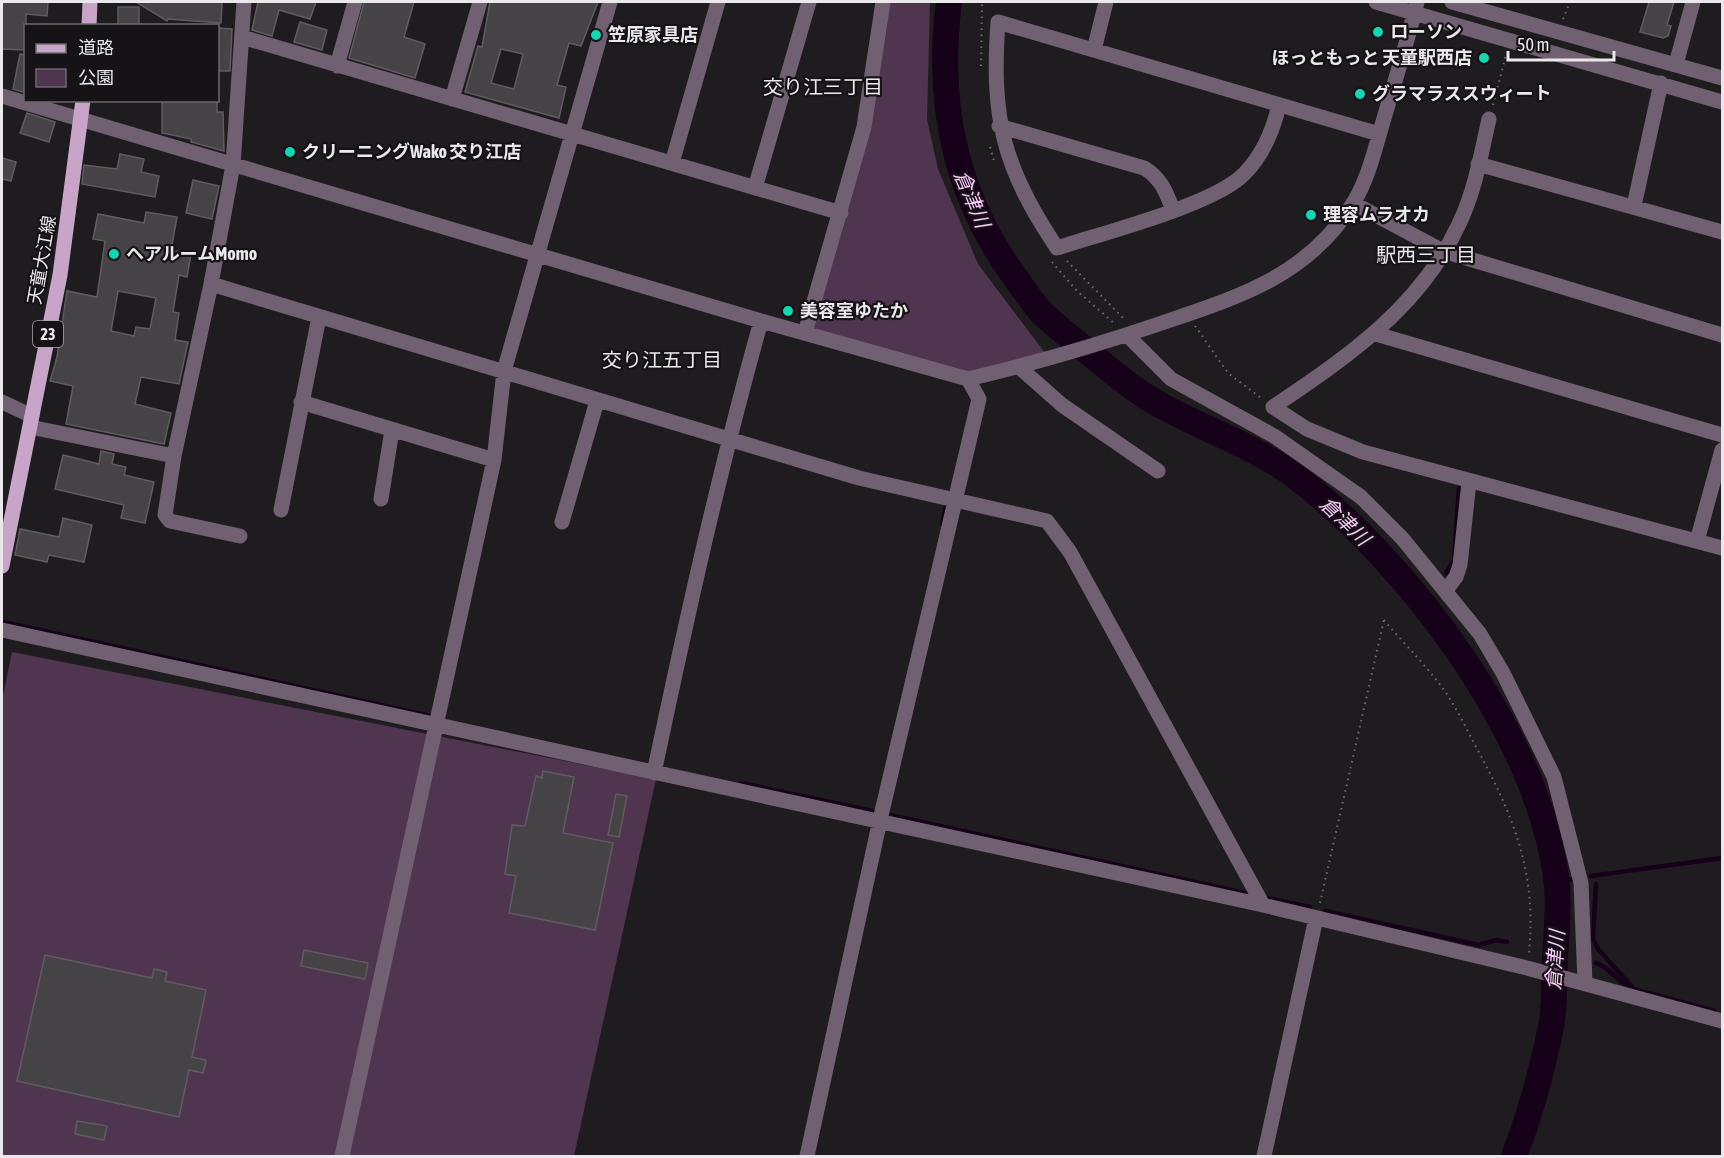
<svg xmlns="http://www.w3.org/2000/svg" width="1724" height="1158" font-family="'Asap Condensed','Noto Sans JP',sans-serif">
<rect width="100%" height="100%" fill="#1f1c1f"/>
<path fill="#4f3550" d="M890 2H930L927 119 938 169 978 264 1045 353 966 373 813 329Z
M12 652 656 779 574 1156H2V700Z"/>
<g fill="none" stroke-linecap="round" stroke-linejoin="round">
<path stroke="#170019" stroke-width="4.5" d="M942 524 946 506
M1446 573 1454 560 1459 488
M3 622 431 716
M741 783 877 812V810
M890 815 1249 894
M1591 876 1722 858
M1556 883 1573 879
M1596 884 1593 939 1598 949 1634 989 1714 1011
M1267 898 1310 907
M1325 911 1479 945 1496 940 1507 942
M1596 963C1612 968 1617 982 1631 988"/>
<path stroke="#170019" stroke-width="26" d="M949 2C936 102 954 194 1015 277 1023 288 1031 301 1040 311 1053 324 1069 336 1083 348 1103 364 1123 382 1145 396 1192 426 1249 442 1295 476 1409 563 1542 739 1557 885 1559 909 1557 932 1555 956 1554 979 1555 1004 1551 1027 1542 1071 1530 1115 1514 1156"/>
</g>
<path fill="#464346" stroke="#5f5c5f" stroke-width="1.5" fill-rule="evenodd" d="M2 2H48L47 16 26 14V50L2 49Z
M136 2H222L221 23 168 19 167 21Z
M258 2H316L310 19 279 10 272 36 252 30Z
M364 2H414L404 37 425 44 415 78 349 58Z
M490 2H598L581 46 569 43 557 85 566 87 559 118 465 92 478 46 482 47ZM501 49 523 54 514 89 491 83Z
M1649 2H1674L1667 25 1671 26 1668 36 1663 38 1640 32Z
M118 7H139V26H118Z
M300 22 327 30 322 50 294 42Z
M218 28 232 29 230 71H218Z
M20 54 26 55V93L13 89Z
M162 100H217V112H223L224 151 191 142V139L162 133Z
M27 113 55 122 49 142 20 133Z
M120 154 144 159 141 172 159 176 155 197 82 184 84 165 117 169Z
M2 158 16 162 11 181 2 179Z
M193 180 219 186 212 219 186 213Z
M146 212 177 217 171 250 191 254 187 277 179 275 173 312 179 313 175 340 188 342 179 384 141 377 135 404 171 413 164 444 66 424 73 386 50 381 57 357 67 291 97 297 105 241 93 239 98 214 144 223ZM118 291 156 298 150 329 136 327 134 336 111 331Z
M101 451 114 454 112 464 126 467 124 475 154 482 145 523 121 518 124 505 55 489 63 455 99 464Z
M63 518 92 525 84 562 49 555 47 562 15 555 20 529 59 537Z
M543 771 574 777 563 833 613 843 595 930 509 913 516 876 505 874 512 825 525 826 536 776 542 778Z
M616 794 627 796 619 837 608 835Z
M304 950 368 963 365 979 301 966Z
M45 955 152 978 154 969 167 972 165 981 206 990 192 1057 206 1060 203 1073 189 1070 179 1117 17 1081Z
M77 1121 107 1126 104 1140 75 1134Z"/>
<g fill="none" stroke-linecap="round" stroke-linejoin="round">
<path stroke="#706d70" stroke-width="2" stroke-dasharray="1.5 4.5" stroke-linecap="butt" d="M1563 19 1570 2
M981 66 982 2
M1493 105 1506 55
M990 147 995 164
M1067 261 1124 319
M1052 262 1077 291 1114 323
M1195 326 1228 373 1261 398
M1384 620C1404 644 1428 667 1446 693 1457 709 1466 728 1475 745 1513 815 1537 871 1529 953
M1320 903 1384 620"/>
<path stroke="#716072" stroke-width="15" d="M1376 2 1722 102
M1452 2 1722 78
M242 37 841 213
M1094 50 1106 2
M1676 64 1693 2
M337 66 355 2
M2 96 761 321 968 379 979 399 880 820 807 1156
M452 99 480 2
M1279 105C1273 131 1263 155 1244 174 1214 205 1102 233 1057 248 1003 168 991 118 998 22L1379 134
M1489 119C1481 154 1475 191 1459 224 1420 308 1347 357 1273 407L1307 429 1363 452 1722 548
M999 126 1144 168C1161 178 1166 192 1173 210
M672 163 718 2
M1478 164 1722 232
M755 188 809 2
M1353 203 1443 251 1722 335
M1634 206 1661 83
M211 284 859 478 1047 521 1070 552 1263 905
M805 333 864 127 883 2
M1376 334 1722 435
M1127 335 1171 379 1274 436 1361 497 1402 538 1480 634 1503 673 1554 777 1581 883 1585 983
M1019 367 1062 405 1158 471
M968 379C1032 364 1094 346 1156 325 1234 298 1305 279 1352 205 1369 179 1376 144 1385 115 1396 77 1408 40 1417 2
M2 402 32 416
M301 402 494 460
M30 427 174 456 211 284 233 165 244 2
M174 456 165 515 170 521 240 536
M381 499 392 430
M281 510 319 317
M562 522 597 401
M1697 541 1722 450
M1446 590 1456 577 1460 565 1469 482
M2 630 1263 905 1527 968 1722 1021
M654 773C686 621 719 471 761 321
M342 1156 494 460 504 371 610 2
M1264 1156 1316 918"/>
<path stroke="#c8a4c9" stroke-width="15" d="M89 26 90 2
M2 566 60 275 83 100"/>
</g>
<g fill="#15d5b3" stroke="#161316" stroke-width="2">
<circle cx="1378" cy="32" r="6"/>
<circle cx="596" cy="35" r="6"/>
<circle cx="1484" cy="58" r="6"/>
<circle cx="1360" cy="94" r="6"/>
<circle cx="290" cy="152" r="6"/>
<circle cx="1311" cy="215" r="6"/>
<circle cx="114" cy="254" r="6"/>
<circle cx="788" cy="311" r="6"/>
</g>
<g text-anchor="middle" stroke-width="4.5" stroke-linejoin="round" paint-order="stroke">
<rect fill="#161316" stroke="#aaa8aa" stroke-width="1.5" x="33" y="321" width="30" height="26" rx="4.5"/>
<g font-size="16" font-weight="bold" fill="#eae8ea">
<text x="48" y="340">23</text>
</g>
<g font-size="18" font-weight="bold" fill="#eae8ea" stroke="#161316" text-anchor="start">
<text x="1390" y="38">ローソン</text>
<text x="608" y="41">笠原家具店</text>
<text x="1472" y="64" text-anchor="end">ほっともっと 天童駅西店</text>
<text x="1372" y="100">グラマラススウィート</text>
<text x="302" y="158">クリーニングWako 交り江店</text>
<text x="1323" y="221">理容ムラオカ</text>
<text x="126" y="260">ヘアルームMomo</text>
<text x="800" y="317">美容室ゆたか</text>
</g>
<g font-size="18" fill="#eae8ea" stroke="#161316">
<text transform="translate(42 260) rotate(-80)" y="6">天童大江線</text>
</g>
<g font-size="20" fill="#eae8ea" stroke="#161316">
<text x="823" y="94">交り江三丁目</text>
<text x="1426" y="262">駅西三丁目</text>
<text x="662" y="367">交り江五丁目</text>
</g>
<g font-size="20" font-style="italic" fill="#fbcafc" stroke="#161316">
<text transform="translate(972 199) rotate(67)" y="7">倉津川</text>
<text transform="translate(1345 521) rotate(44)" y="7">倉津川</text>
<text transform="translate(1555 960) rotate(-86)" y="7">倉津川</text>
</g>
</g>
<rect width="1724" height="1158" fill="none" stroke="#eae8ea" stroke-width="6"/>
<rect x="24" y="24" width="195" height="78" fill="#161316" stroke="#6b686b" stroke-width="1.5"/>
<rect x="36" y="44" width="30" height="9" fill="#c8a4c9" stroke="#6b686b" stroke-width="1.5"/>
<text x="78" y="54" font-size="18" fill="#eae8ea">道路</text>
<rect x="36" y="69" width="30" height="18" fill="#4f3550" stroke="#6b686b" stroke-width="1.5"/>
<text x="78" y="84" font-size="18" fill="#eae8ea">公園</text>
<path d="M1508 51v9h106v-9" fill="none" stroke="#eae8ea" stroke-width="3"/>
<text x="1517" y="51" font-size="18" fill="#eae8ea" stroke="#161316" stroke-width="4.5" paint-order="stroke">50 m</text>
</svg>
